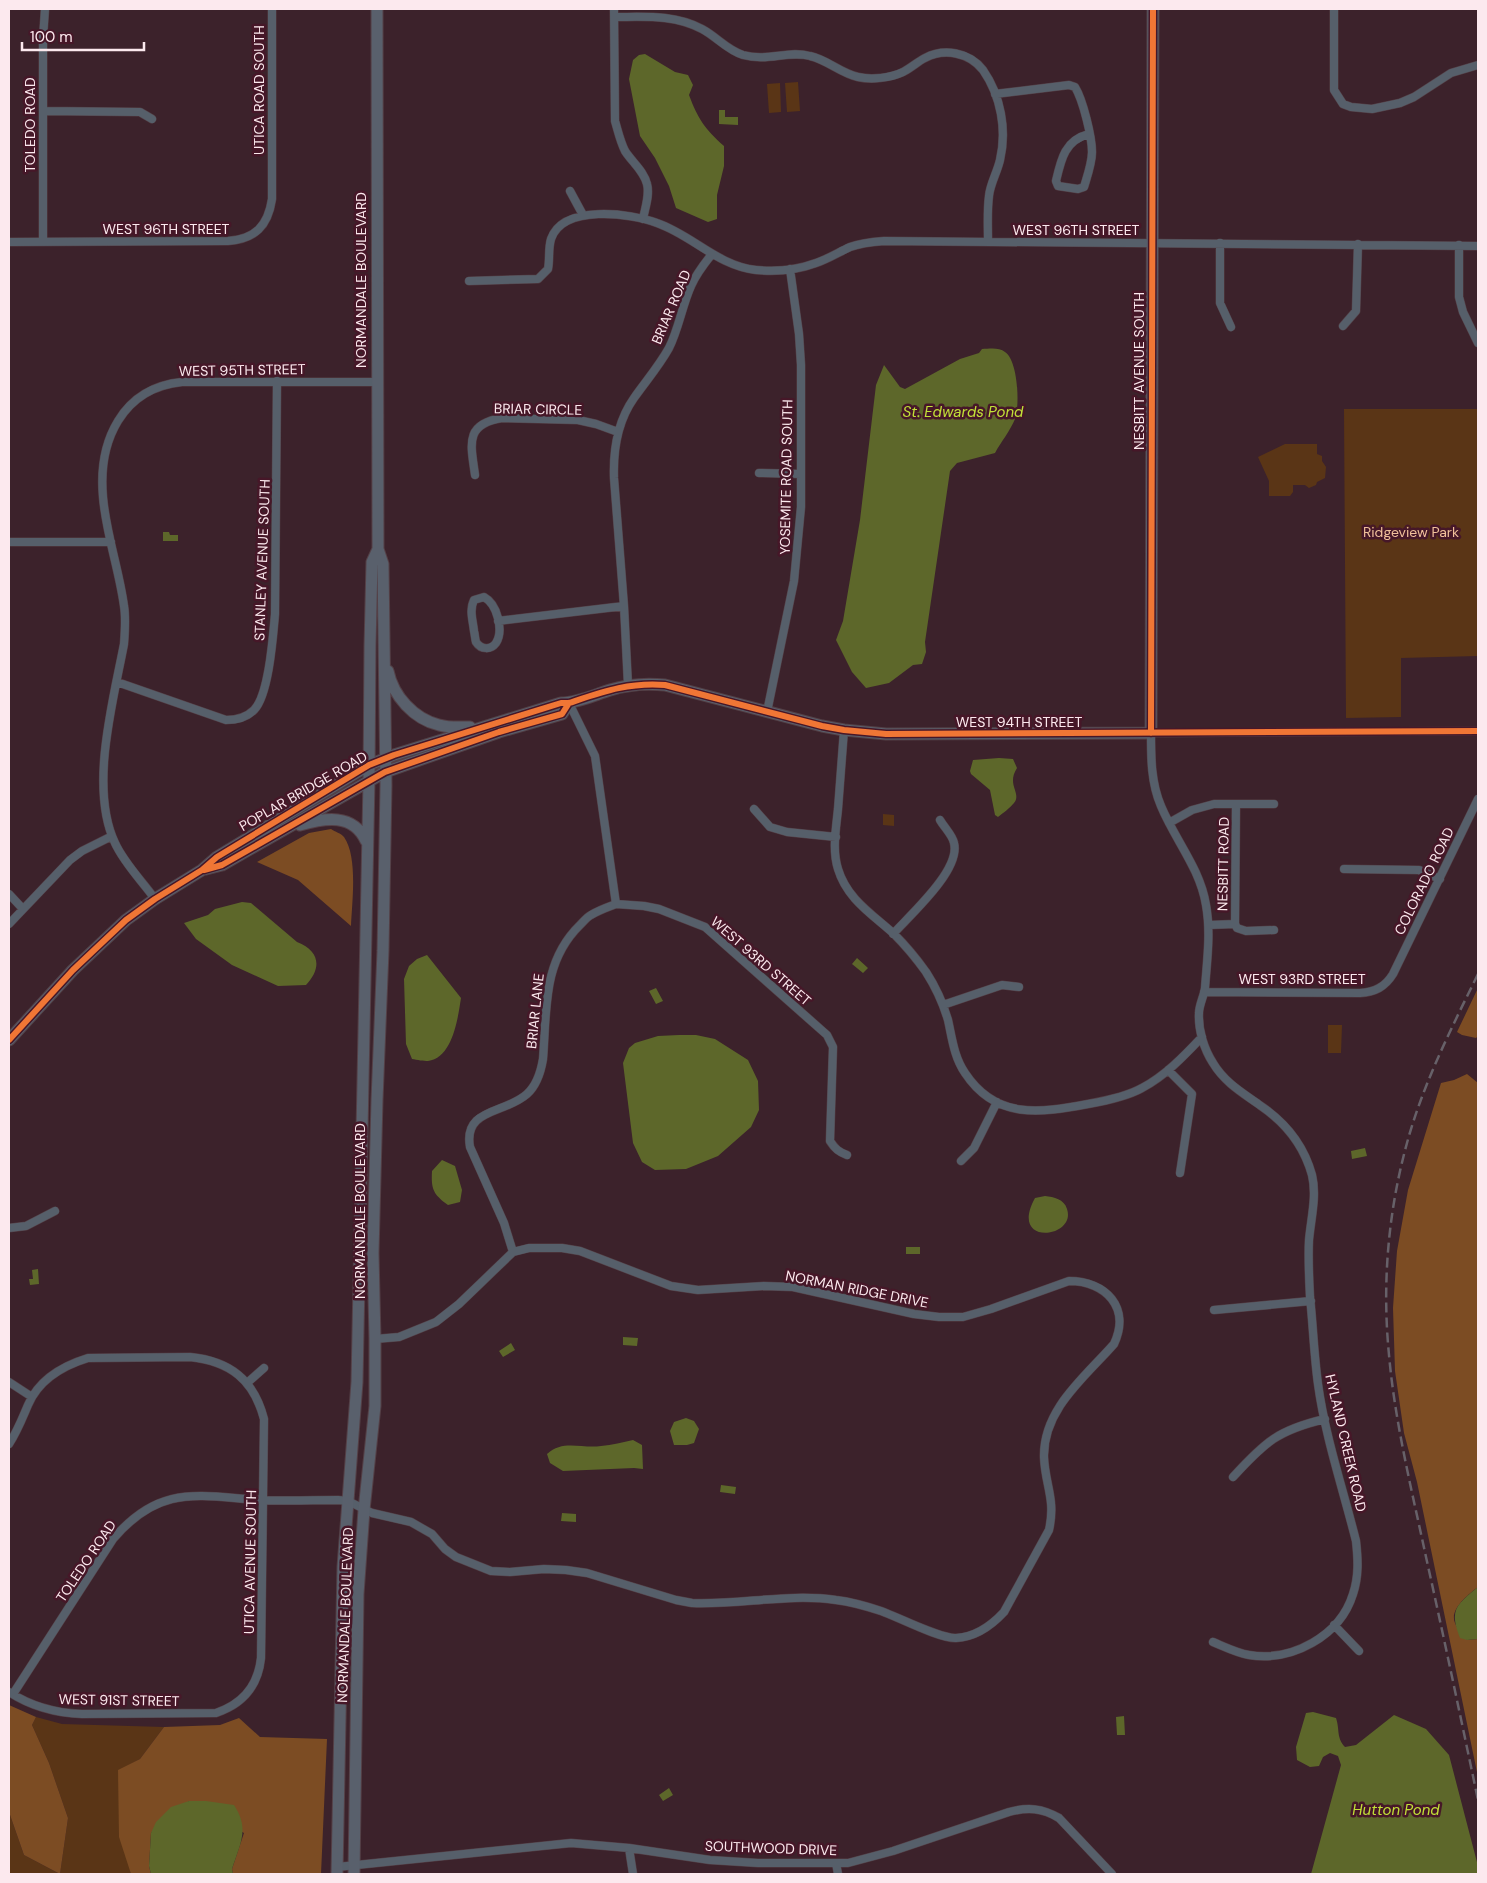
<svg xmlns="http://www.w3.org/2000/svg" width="1487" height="1883" font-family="'DM Sans',sans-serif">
<rect width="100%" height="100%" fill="#3c222b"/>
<path fill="#5a3516" d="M798 82 800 111 787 112 785 83Z
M780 83 781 112 769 113 767 84Z
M1344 409H1478V656L1401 658V717L1346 718Z
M1285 444H1317V454L1322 456V461L1326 467 1325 478 1317 482 1316 485 1309 488 1305 485H1293V492L1290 496H1269V481L1258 457Z
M883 814 894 815V826L883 825Z
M1328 1025H1342L1341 1053H1328Z
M36 1717 62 1724 164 1727 140 1759 118 1771 131 1874H60L68 1818 49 1763 32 1725Z
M9 1812 24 1855 60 1874H9Z"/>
<path fill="#7c4c23" d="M331 829C335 832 341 833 344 837 358 857 352 902 351 926L298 880 257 862 309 833Z
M1478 988V1036L1476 1038 1462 1035 1457 1032Z
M1467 1074 1478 1083V1587C1469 1594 1449 1609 1455 1623 1457 1629 1463 1635 1467 1640L1478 1639V1777L1417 1482 1404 1433 1395 1371 1393 1308 1397 1251 1408 1190 1441 1083 1454 1080Z
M9 1705 36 1717 32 1725 49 1763 68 1818 60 1874 24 1855 9 1812Z
M239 1718 260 1737 327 1739 321 1874H233L232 1869 244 1833 189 1801 151 1833 149 1866 151 1874H131L119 1837 118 1770 140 1759 164 1727 220 1725Z"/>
<path fill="#5d672a" d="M645 54 675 72 688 75 693 85 689 95C698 119 705 129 724 146V166L717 195V219L708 222 676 208 669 186 655 158 640 136 629 79 633 60 639 55Z
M719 110H725V117H738V125L719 124Z
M982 349C989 349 999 347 1005 352 1018 360 1020 406 1015 419 1010 431 1001 442 995 453L957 463 950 471 925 642 926 652 922 664 913 665 889 683 866 688 852 672 836 640 843 621 860 520 876 385 884 365 900 387 905 389 960 359 979 353Z
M163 532H169L170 535H178V541H163Z
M999 758 1013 759 1017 768C1006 785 1022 793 1014 803 1010 808 1003 813 998 817L995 815 990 790 971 774 970 771 973 760Z
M242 902 251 903 297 942C320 951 322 968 306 985L278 986 232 965 196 939 184 923 208 915 215 909Z
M427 955 461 998C458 1017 453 1058 428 1061 424 1061 417 1060 412 1059L406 1044 404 979 409 966 417 959Z
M857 958 868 968 863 973 852 964Z
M656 988 663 1001 656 1004 649 991Z
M679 1035H696L715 1039 748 1060 758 1081 759 1110 751 1127 718 1156 686 1169 655 1170 642 1162 633 1143 623 1063 629 1048 635 1043 658 1036Z
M1365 1148 1367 1156 1352 1159 1351 1151Z
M442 1160 455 1166 462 1190 460 1202 448 1205C433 1194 431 1189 432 1171Z
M1045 1196C1054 1197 1064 1199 1067 1209 1077 1238 1008 1247 1035 1198Z
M906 1247H920V1254H906Z
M38 1269 39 1284 30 1285 29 1279H33L32 1270Z
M623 1337 638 1338 637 1346 623 1345Z
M511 1343 515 1350 503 1357 499 1351Z
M686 1418 694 1421 699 1429 694 1443 687 1445H674L670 1431 674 1422Z
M633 1440 642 1445 643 1469 634 1468 563 1471 550 1463 547 1454C563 1439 582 1449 601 1446 612 1445 623 1442 633 1440Z
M721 1485 736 1487 735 1494 720 1492Z
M562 1513 576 1514V1522L561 1521Z
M1478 1587V1639L1467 1640 1460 1638C1449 1610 1456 1605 1478 1587Z
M1313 1712 1336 1718C1340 1730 1336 1737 1345 1747L1356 1745 1394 1715 1426 1729 1449 1755 1478 1866V1874H1311L1341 1765 1338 1756 1330 1753 1323 1757 1319 1766 1310 1767 1297 1760 1296 1747 1306 1713Z
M1124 1716 1125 1735H1117L1116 1717Z
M669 1788 673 1795 663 1801 659 1795Z
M189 1801H206L234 1805C250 1829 240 1844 232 1869L233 1874H151L149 1866 151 1833 156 1822 171 1807Z"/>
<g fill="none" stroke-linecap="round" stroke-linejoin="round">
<g stroke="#544047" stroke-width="9">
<path id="street" d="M614 9 615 121C618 131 620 141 625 151 632 162 644 171 647 184 650 195 645 208 643 219
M1334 9V90L1343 104 1351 107 1372 109 1400 103 1414 97 1451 73 1478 65
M614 17C644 17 674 14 702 29 717 37 727 50 743 55 768 62 788 50 810 56 828 60 840 73 858 77 872 80 890 78 903 72 911 68 917 62 925 58 944 48 969 52 983 70 1001 96 1007 130 1000 160 997 173 990 184 989 196 987 211 988 227 988 242
M995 94 1069 85 1075 87C1083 100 1092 137 1092 152 1092 163 1087 177 1084 187L1078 189 1058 186 1056 181C1061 159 1065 140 1089 134
M43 111 140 112 152 119
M570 191 583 215
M9 242 228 241C255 239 268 226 272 199V9
M43 242V38L45 9
M1220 243V303L1231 327
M1459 245V297L1463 312 1478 343
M469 281 538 279 548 269C550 259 548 249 551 239 563 204 630 213 657 223 692 235 718 266 756 270 776 272 797 270 816 263 828 259 839 252 850 247 861 243 872 242 884 241L1478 246
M1343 326 1356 311 1358 244
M759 473 801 474
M475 475C471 445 464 424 502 418L578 420 596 424 618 432
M9 542H111
M484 597C497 604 504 630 496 643 491 650 481 650 476 642 475 639 475 635 474 631 473 621 469 610 474 600Z
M498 621 624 606
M117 682 226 720C236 720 246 718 254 710 269 695 273 636 275 614L277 381
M628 685 624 606 614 478C613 449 617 422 634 398 646 381 659 366 669 348 679 328 682 306 691 286 696 274 704 264 712 254
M767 712 794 581 801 507V365L799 334 790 269
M844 730C842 756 840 783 838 809 836 829 832 850 838 869 847 899 872 914 894 934 906 946 916 958 926 972 935 986 943 1003 948 1020 952 1038 954 1057 965 1073 996 1120 1040 1113 1088 1104 1105 1101 1126 1097 1142 1088 1165 1076 1184 1056 1202 1037
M754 809 770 827 787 832 836 837
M1169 823 1192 810 1214 804H1274
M1344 869 1419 870 1440 879
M9 894 23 909
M155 899C142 881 124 863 115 843 89 788 113 702 124 644 125 631 126 618 124 606 119 569 106 534 103 497 98 441 122 388 182 382H376
M616 904 644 906 659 909 705 927 827 1035 833 1047 830 1141C835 1149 839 1152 847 1155
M9 924 70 860 82 851 112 836
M1235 924 1236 804
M1209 925 1235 924 1237 928 1246 931 1274 930
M893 934C910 915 961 870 954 843 953 836 944 827 940 820
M1204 992 1360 993C1375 992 1385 987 1393 974L1478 799
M943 1005 1002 985 1019 987
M1168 1070 1192 1094 1180 1173
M961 1161 974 1148 997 1102
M9 1228 26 1226 55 1211
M513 1252 504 1223 470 1147C463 1108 505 1114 527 1094 537 1085 541 1071 543 1059 547 1010 542 962 580 925 583 922 587 917 591 915 599 910 608 907 616 904L595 756 569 703
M1214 1310 1311 1301
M9 1382 32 1397
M247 1383 264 1368
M9 1444C17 1432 22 1419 28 1405 39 1379 62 1366 88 1358L190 1357C230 1361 254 1380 264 1419L261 1658C258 1686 243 1704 216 1713L82 1714C55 1713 32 1707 9 1692
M1233 1477C1265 1442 1278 1430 1325 1419
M1334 1625 1359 1651
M1213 1642C1225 1647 1237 1653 1249 1655 1292 1662 1340 1636 1353 1594 1359 1576 1358 1559 1356 1541 1343 1489 1325 1436 1318 1384 1314 1355 1313 1325 1310 1297 1309 1278 1308 1259 1309 1240 1311 1218 1317 1196 1312 1175 1304 1146 1286 1123 1261 1106 1243 1093 1225 1083 1213 1063 1204 1049 1198 1030 1199 1013 1199 1005 1204 996 1205 988 1207 960 1211 933 1206 905 1200 868 1175 840 1161 806 1151 783 1151 758 1151 733L1478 731
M13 1694 113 1539C160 1484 197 1496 261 1500 287 1501 313 1500 338 1500L348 1501 372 1513 411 1522 432 1534 445 1549 456 1557 491 1571 510 1572 544 1569 566 1570 587 1573 676 1600 692 1603C740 1605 789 1593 836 1600 852 1602 866 1606 881 1611 898 1617 940 1639 956 1638 976 1637 991 1626 1004 1612L1049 1530C1056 1499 1045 1485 1044 1457 1043 1409 1085 1377 1114 1344 1131 1308 1106 1281 1069 1281L991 1309 963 1317H939L914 1314 793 1287 764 1286 698 1290 671 1286 580 1251 562 1248H529L513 1252 459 1304 436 1322 399 1337 375 1339
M629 1848 633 1874
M836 1863 838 1874
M337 1867 571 1843 629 1848 710 1860 758 1863H848L893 1851 1009 1812C1028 1807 1042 1808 1059 1818L1112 1874"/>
</g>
<g stroke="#544047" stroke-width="13">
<path id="secondary" d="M388 671C393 696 414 719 439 725 449 728 459 727 470 727
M300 825C325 818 353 813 366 841
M206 869 222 865 385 772 499 732 562 714 569 703
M9 1040 73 970 126 920 155 899 202 870 217 857 369 765 394 755 561 703C577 703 594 695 610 690 629 684 645 683 665 685L822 726 844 730 886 734 1151 733 1153 9
M337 1874 343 1567 357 1382 369 780 370 646 372 562 378 549
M354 1874 358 1594 364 1510 375 1406V1339L373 1253 377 1100 383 951 386 785 383 564 378 549 377 9"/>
</g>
<use href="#street" stroke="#565f6a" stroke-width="8"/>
<use href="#secondary" stroke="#59606c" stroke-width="11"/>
<path stroke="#676169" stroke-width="2.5" stroke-dasharray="10 5" stroke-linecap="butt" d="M1478 974C1451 1029 1423 1084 1407 1143 1388 1212 1382 1284 1389 1355 1395 1423 1412 1491 1426 1557 1444 1638 1461 1719 1478 1800"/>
<g stroke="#461728" stroke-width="9">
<path id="cycleway" d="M1151 733 1153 9
M204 870 222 865 385 772 499 732 562 714 569 703
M9 1040 73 970 126 920 155 899 202 870 217 857 369 765 394 755 561 703H569C602 692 629 682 665 685L822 726 844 730 886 734 1478 731"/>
</g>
<use href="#cycleway" stroke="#f07635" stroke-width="6"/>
</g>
<g text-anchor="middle" stroke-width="5" stroke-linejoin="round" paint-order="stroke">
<g font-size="14" fill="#fce9ee" stroke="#461728">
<text transform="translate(259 90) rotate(-90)" y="5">UTICA ROAD SOUTH</text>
<text transform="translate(30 125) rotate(-90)" y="5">TOLEDO ROAD</text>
<text x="166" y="234">WEST 96TH STREET</text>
<text x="1076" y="235">WEST 96TH STREET</text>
<text transform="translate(361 280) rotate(-90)" y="5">NORMANDALE BOULEVARD</text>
<text transform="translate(671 307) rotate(-67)" y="5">BRIAR ROAD</text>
<text transform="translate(242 370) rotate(-1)" y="5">WEST 95TH STREET</text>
<text transform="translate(1139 371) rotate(-90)" y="5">NESBITT AVENUE SOUTH</text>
<text transform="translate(538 409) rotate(1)" y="5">BRIAR CIRCLE</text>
<text transform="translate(786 477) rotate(-89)" y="5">YOSEMITE ROAD SOUTH</text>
<text transform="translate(262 560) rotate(-88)" y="5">STANLEY AVENUE SOUTH</text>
<text x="1019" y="727">WEST 94TH STREET</text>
<text transform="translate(303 791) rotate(-30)" y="5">POPLAR BRIDGE ROAD</text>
<text transform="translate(1223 864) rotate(-89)" y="5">NESBITT ROAD</text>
<text transform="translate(1424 881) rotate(-64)" y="5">COLORADO ROAD</text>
<text transform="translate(761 961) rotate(41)" y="5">WEST 93RD STREET</text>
<text x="1302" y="984">WEST 93RD STREET</text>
<text transform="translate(535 1011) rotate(-84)" y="5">BRIAR LANE</text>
<text transform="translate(360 1211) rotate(-90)" y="5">NORMANDALE BOULEVARD</text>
<text transform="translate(857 1289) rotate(11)" y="5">NORMAN RIDGE DRIVE</text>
<text transform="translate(1346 1443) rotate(77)" y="5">HYLAND CREEK ROAD</text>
<text transform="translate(86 1561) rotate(-56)" y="5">TOLEDO ROAD</text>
<text transform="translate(250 1562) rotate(-89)" y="5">UTICA AVENUE SOUTH</text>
<text transform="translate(345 1615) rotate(-88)" y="5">NORMANDALE BOULEVARD</text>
<text transform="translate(119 1700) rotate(1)" y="5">WEST 91ST STREET</text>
<text transform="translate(771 1848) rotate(2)" y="5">SOUTHWOOD DRIVE</text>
</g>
<g font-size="14" fill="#f1c19b" stroke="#461728">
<text x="1411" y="537">Ridgeview Park</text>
</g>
<g font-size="15" font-style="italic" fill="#c2e138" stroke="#461728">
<text x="963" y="417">St. Edwards Pond</text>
<text x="1396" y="1815">Hutton Pond</text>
</g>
</g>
<rect width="1487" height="1883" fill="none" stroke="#fce9ee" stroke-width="20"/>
<path d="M22 42v8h122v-8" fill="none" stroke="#fce9ee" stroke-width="2.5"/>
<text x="30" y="42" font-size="15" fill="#fce9ee" stroke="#461728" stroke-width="4" paint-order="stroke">100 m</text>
</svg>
